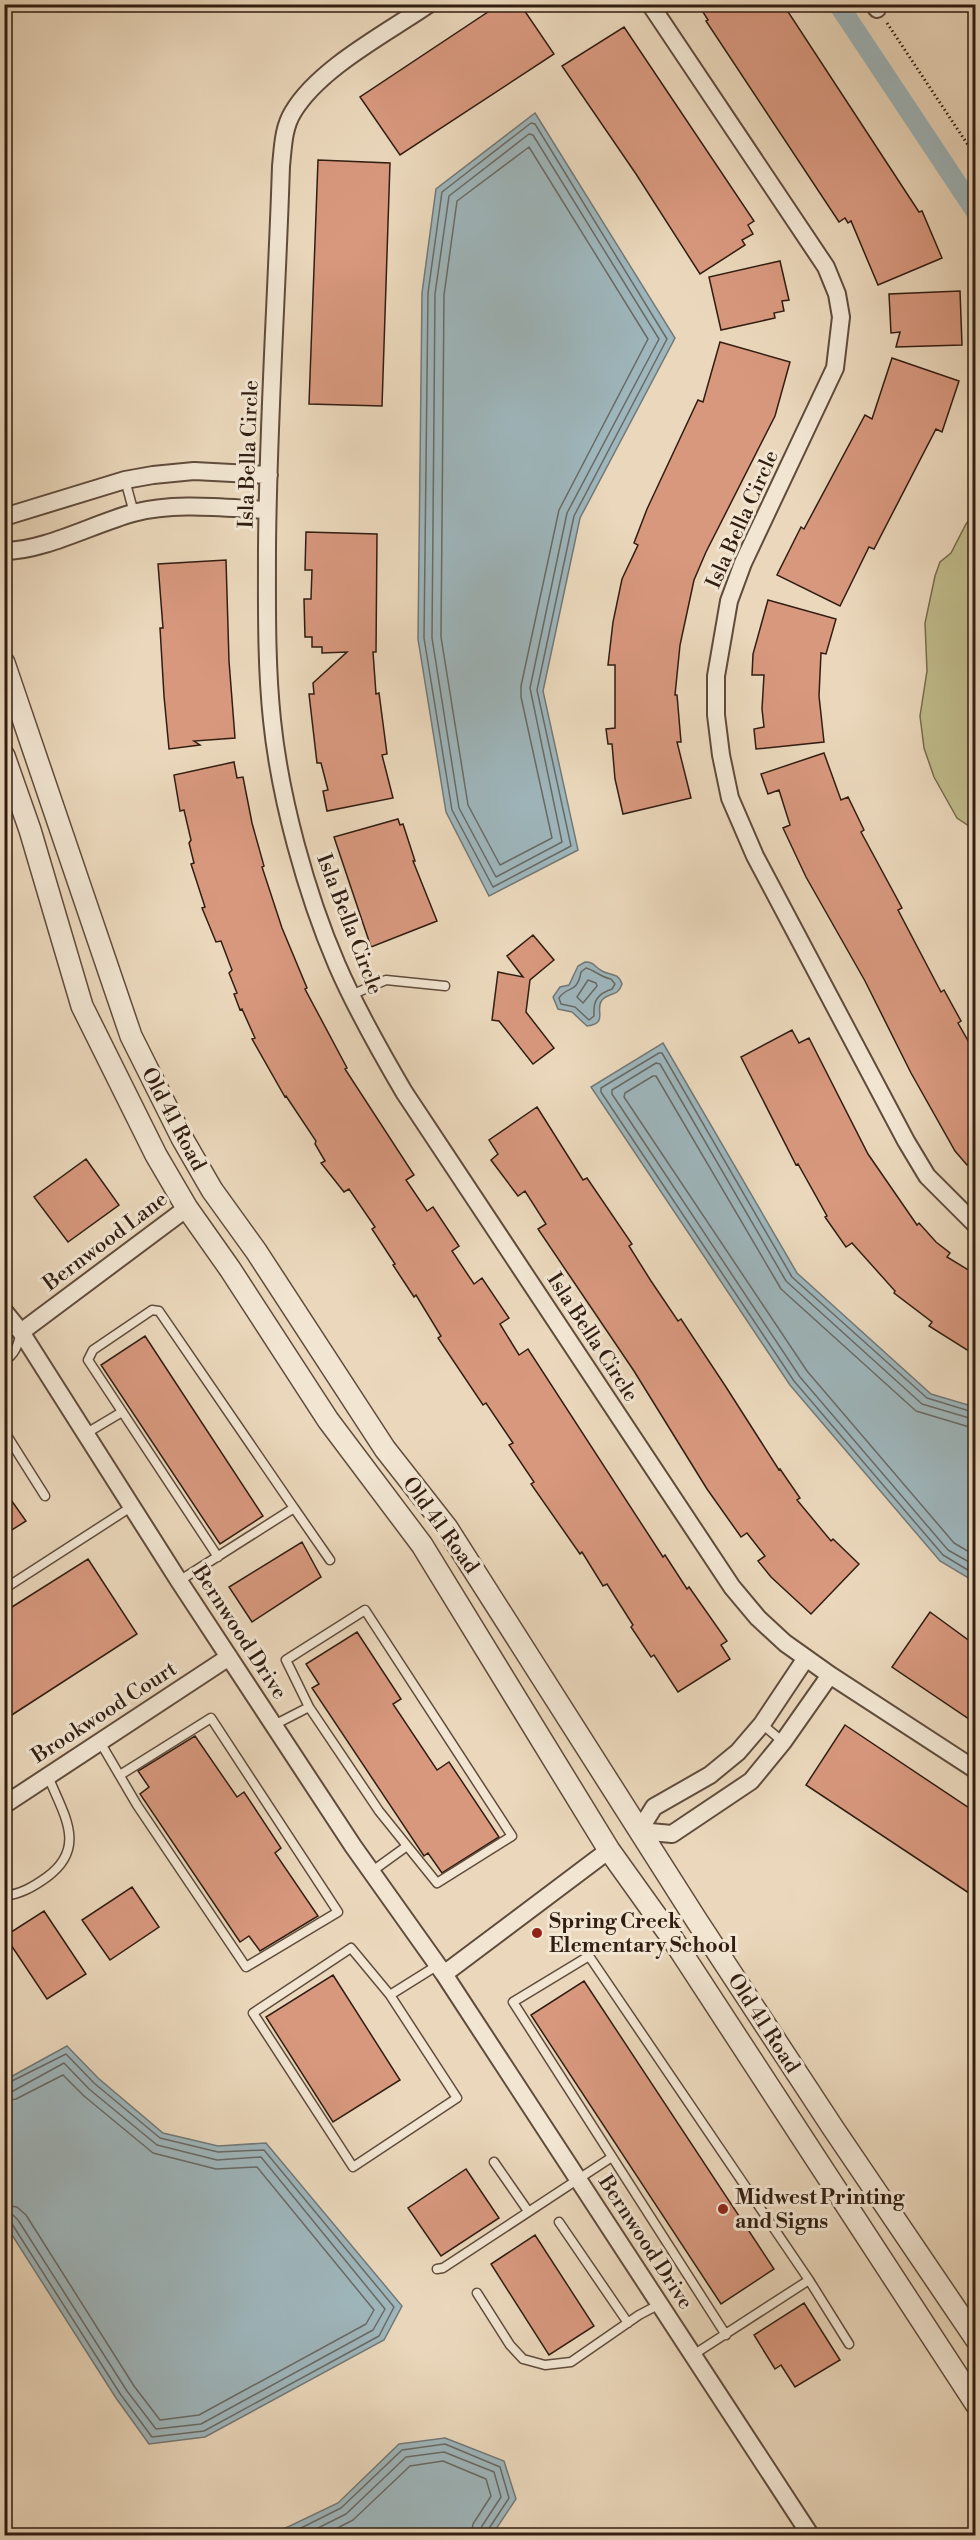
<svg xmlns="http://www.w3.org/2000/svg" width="980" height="2540" font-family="'Libre Bodoni',serif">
<rect width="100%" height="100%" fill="#ebd8bc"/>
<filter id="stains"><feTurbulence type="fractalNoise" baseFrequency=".00333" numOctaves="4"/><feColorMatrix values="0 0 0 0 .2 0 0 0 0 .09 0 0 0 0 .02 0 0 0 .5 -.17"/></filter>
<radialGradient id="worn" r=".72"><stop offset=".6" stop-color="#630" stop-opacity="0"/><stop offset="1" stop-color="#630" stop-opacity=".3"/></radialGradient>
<path fill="#c0bc8b" stroke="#786c4e" stroke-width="1.5" d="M975 513V830L957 818 934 777 924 748 920 716 927 671 925 623 935 576 940 562 951 553 966 524Z"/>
<path fill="#9eb6bc" stroke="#727978" stroke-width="1.5" d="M535 113 675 338 580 518 543 691 578 850 489 896 446 812 418 639 422 293 436 189Z
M585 962C595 962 594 967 602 971 611 976 618 972 622 984 618 997 610 992 603 999 593 1009 610 1023 587 1026L572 1012 558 1009 553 997 560 987 569 985 578 966Z
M663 1043 797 1273 931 1394 975 1407V1582L940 1561 790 1385 591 1087Z
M67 2046 98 2078 163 2133 218 2146 266 2143 402 2306 384 2340 205 2437 149 2444 116 2398 5 2224V2080Z
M445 2438 504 2461 516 2499 492 2535H271L338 2503 399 2444Z"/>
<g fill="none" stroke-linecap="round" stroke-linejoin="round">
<path stroke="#686a66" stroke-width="1.5" d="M531 123 535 124 667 339 574 516 537 690 571 846 493 887 452 810 424 638 428 293 442 192Z
M529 134 533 135 659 339 567 513 530 688 562 842 496 877 459 808 432 638 435 294 449 196Z
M529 147 648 339 559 510 521 686V697L552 838 500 865 468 805 441 637 444 295 457 201Z
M586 968C593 969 600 977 611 979L615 984 612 989C597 994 593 1001 594 1016L589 1020 575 1007 561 1004 559 998C567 985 577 995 581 972Z
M588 980 596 983 597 986 583 1003 577 997Z
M976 1413 927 1398 792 1277 662 1053H659L601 1088V1092L794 1381 943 1555 976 1575
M976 1420 922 1404 786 1281 660 1064 656 1063 612 1090V1094L800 1377 948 1550 976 1566
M976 1429 916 1411 781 1289 656 1076H653L625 1093 624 1097 807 1371 954 1543 976 1556
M4 2085 66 2054 94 2083 160 2138 218 2152 264 2150 394 2307 379 2336 204 2431 152 2437 121 2395 12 2224 4 2221
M4 2092 13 2091 64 2063 89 2089 157 2145 217 2160 261 2157 385 2309 373 2330 201 2424 156 2429 127 2391 18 2220 13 2215 4 2214
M4 2101 16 2099 63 2075 84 2096 153 2153 216 2169 257 2167 374 2310 366 2324 199 2415 160 2420 134 2386 26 2215 17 2207 4 2205
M285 2536 341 2508 402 2450 445 2444 500 2467 509 2498 488 2530 487 2536
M302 2536 346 2514 406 2457 444 2452 494 2472 501 2497 482 2526 480 2536
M322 2536 353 2520 410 2466 443 2461 486 2479 491 2496 473 2524 471 2536"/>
<path stroke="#9eb6bc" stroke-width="20" d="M838 4 976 212"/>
</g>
<path fill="#d8987e" stroke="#311d11" stroke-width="1.5" d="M500 4H520L554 54 400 155 360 97Z
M698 4H783L919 212 922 211 942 258 878 285 851 221 848 223 845 218 839 222 706 21 708 20Z
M624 27 754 221 748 225 753 234 742 240 745 245 700 274 636 174 562 66Z
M318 160 390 163 382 406 309 404Z
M780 261 789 300 782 301 784 311 774 313 775 318 721 330 709 277Z
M960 291 962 345 896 347 900 332 891 333 889 294Z
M720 342 790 362 775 416 706 552 694 580 680 645 675 695H677L681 742H677L691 798 623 814 615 779 612 744H608L606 729 615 728V665H608L613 622 622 579 638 545 634 543 647 509 698 400 703 402Z
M892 358 959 381 942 432 936 429 874 549 869 547 840 606 777 575 801 527 804 529 865 415 872 419Z
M306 532 377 534 376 652H373L376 694 379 693 387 754 382 755 393 798 327 811 323 791 328 790 321 763H317L309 694H314L313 683 347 652 322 653V647H312V637H305L304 599H311L312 570H305Z
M226 560 229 661 235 738 194 741 200 745 169 749 164 696 160 628H163L158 564Z
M768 600 836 619 826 654 821 653 819 696 824 742 756 749 754 729 764 727 762 709 764 675H752L753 654Z
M824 753 841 800 848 797 864 830 861 832 902 908 898 910 941 992 944 990 961 1021 958 1023 975 1053V1158L967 1165 955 1151 911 1073 865 981 806 877 783 828 790 825 779 790 768 794 761 774Z
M234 762 237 778 243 777 252 823 264 866 262 867 282 928 307 988 305 989 347 1068 345 1069 414 1175 406 1180 427 1211 433 1207 459 1246 452 1251 474 1284 482 1278 509 1318 500 1324 519 1355 528 1349 663 1557 665 1555 687 1589 689 1587 727 1641 721 1645 730 1659 678 1692 654 1655 651 1657 631 1627 633 1625 607 1584 603 1586 582 1552 580 1554 531 1484 534 1482 509 1445 513 1443 486 1403 483 1405 438 1338 441 1336 416 1295 414 1297 393 1265 395 1264 372 1229 375 1227 349 1189 344 1192 321 1163 325 1161 315 1144 316 1141 286 1096 285 1097 252 1039 255 1038 242 1009 240 1010 234 994 237 993 229 973 232 970 221 941 216 942 202 908 205 907 191 864 194 863 189 843 191 840 184 810 180 811 174 775Z
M398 819 400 825 403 824 415 861H413L437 921 371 947 334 837Z
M533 935 554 960 530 980 526 1012 554 1048 533 1064 499 1021 492 1020 498 972 523 977 507 956Z
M792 1030 799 1043 809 1038 868 1154 917 1225 919 1223 936 1242 950 1253 947 1257 975 1274V1355L929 1326 932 1322 894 1293 895 1291 852 1243 846 1247 825 1217 827 1216 798 1164 796 1165 741 1057Z
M537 1107 583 1180 587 1178 632 1244 629 1246 651 1281 678 1321 681 1319 726 1387 779 1470 780 1469 800 1498 797 1500 831 1541 833 1539 859 1564 811 1614 771 1577 758 1561 765 1556 747 1533 741 1537 707 1489 634 1371 538 1229 546 1224 525 1191 518 1196 491 1160 498 1154 489 1140Z
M86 1159 119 1205 68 1242 34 1197Z
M145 1336 263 1516 220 1544 101 1365Z
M4 1490 26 1521 4 1535Z
M302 1542 321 1577 252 1622 229 1587Z
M88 1559 137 1634 4 1720V1612Z
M930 1612 975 1645V1723L892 1667Z
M357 1632 401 1699 393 1704 437 1770 449 1762 499 1837 442 1873 428 1853 424 1856 312 1688 319 1684 306 1664Z
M845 1725 975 1812V1897L806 1785Z
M195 1736 237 1797 244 1792 281 1848 275 1853 318 1916 260 1951 249 1936 240 1942 140 1794 149 1787 138 1771Z
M132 1887 159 1927 110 1960 82 1920Z
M44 1911 86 1974 47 1999 5 1936Z
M333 1975 400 2080 333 2122 266 2017Z
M584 1981 774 2269 721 2304 531 2015Z
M466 2169 499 2218 441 2256 408 2208Z
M535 2235 594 2326 549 2355 491 2264Z
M804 2303 840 2360 795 2387 781 2365 775 2369 754 2335Z"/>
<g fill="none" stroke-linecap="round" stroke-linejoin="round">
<g stroke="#604c3c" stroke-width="11">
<path id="service" d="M125 480 134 513
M351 995 386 980 445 986
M4 1329 21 1332C18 1344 16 1354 4 1361
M4 1431 45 1496
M85 1434 122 1412
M218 1557 88 1360 93 1350 152 1310 159 1311 294 1508
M179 1581 294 1508 330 1560
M4 1589 131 1507
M762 1724 783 1742
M274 1725 309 1707 286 1660 365 1610 512 1836 437 1883 379 1811 309 1707
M100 1742 137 1805 246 1967 338 1912 211 1718 120 1775
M371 1872 407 1846
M4 1896C21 1894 33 1887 47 1877 88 1847 63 1814 48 1776
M390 1995 457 2098 353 2167 253 2013 351 1948 390 1995 438 1965
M494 2162 528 2211
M559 2222 628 2323
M437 2269 443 2268 612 2157
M477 2293 510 2345 523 2359 545 2365 571 2362 639 2315 660 2304
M726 2335 513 2002 589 1956 809 2280
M693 2355 809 2280 849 2344"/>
</g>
<g stroke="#604c3c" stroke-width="20">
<path id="minor" d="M429 4C387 33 319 68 293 112 283 128 283 148 281 166 277 293 268 421 267 548 267 605 266 663 272 720 280 798 306 893 337 965 356 1009 380 1051 404 1092L732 1587 758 1618 785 1643 830 1675 976 1770
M650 4 826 267 837 294 841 317 835 368 743 563 729 601 716 676V715L721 755 730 798 755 856 906 1141 927 1176 976 1225
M874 4 877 9
M4 517 125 480 153 475 194 471 269 475
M4 551C44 551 93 524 133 513 176 502 223 508 267 510
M4 1311 21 1332 179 1581 353 1846 444 1974 811 2536
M21 1332 187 1208
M806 1658 762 1724 738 1752 710 1775 654 1807 639 1831 672 1834 751 1781 783 1742 830 1675
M4 1805 229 1657
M444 1974 609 1850"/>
</g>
<g stroke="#604c3c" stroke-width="24">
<path id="tertiary" d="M4 663 131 1036 182 1138 212 1190 256 1251 385 1449 447 1528 697 1921 833 2128 976 2339
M4 756 30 830 82 1006 156 1155 187 1208 230 1269 328 1420 422 1545 609 1850 672 1938 976 2404"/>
</g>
<path stroke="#311d11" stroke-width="3" stroke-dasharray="1.5 3" stroke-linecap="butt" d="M887 23 976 157"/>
<use href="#service" stroke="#f2e6d3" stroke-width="8"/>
<use href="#minor" stroke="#f2e6d3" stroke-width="16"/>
<use href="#tertiary" stroke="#f2e6d3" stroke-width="21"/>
</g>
<g fill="#8f2418" stroke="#f2e6d3" stroke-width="2">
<circle cx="537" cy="1933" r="6"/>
<circle cx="723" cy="2209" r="6"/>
</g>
<g text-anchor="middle" stroke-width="6" stroke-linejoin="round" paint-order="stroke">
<g font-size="21" fill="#311d11" stroke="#f2e6d3">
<text transform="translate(248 454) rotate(-88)" y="7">Isla Bella Circle</text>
<text transform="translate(742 519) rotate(-66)" y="7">Isla Bella Circle</text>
<text transform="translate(350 924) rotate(69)" y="7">Isla Bella Circle</text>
<text transform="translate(174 1119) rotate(62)" y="7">Old 41 Road</text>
<text transform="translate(105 1241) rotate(-37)" y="7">Bernwood Lane</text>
<text transform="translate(593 1337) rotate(57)" y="7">Isla Bella Circle</text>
<text transform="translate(441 1525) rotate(54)" y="7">Old 41 Road</text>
<text transform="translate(240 1632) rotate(57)" y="7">Bernwood Drive</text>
<text transform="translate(104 1712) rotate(-33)" y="7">Brookwood Court</text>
<text transform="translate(764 2023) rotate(57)" y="7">Old 41 Road</text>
<text transform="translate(646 2242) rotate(57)" y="7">Bernwood Drive</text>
</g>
<g font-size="21" font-weight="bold" fill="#311d11" stroke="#f2e6d3" text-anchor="start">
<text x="549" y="1928">Spring Creek<tspan x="549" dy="24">Elementary School</tspan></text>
<text x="735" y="2204">Midwest Printing<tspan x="735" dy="24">and Signs</tspan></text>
</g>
</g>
<rect width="980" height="2540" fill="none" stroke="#ebd8bc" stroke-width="24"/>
<rect x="6" y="6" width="968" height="2528" fill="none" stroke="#311d11" stroke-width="3"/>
<rect x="12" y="12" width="956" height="2516" fill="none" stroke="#311d11" stroke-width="1.5"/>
<rect width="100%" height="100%" filter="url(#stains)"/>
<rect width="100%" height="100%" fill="url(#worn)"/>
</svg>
